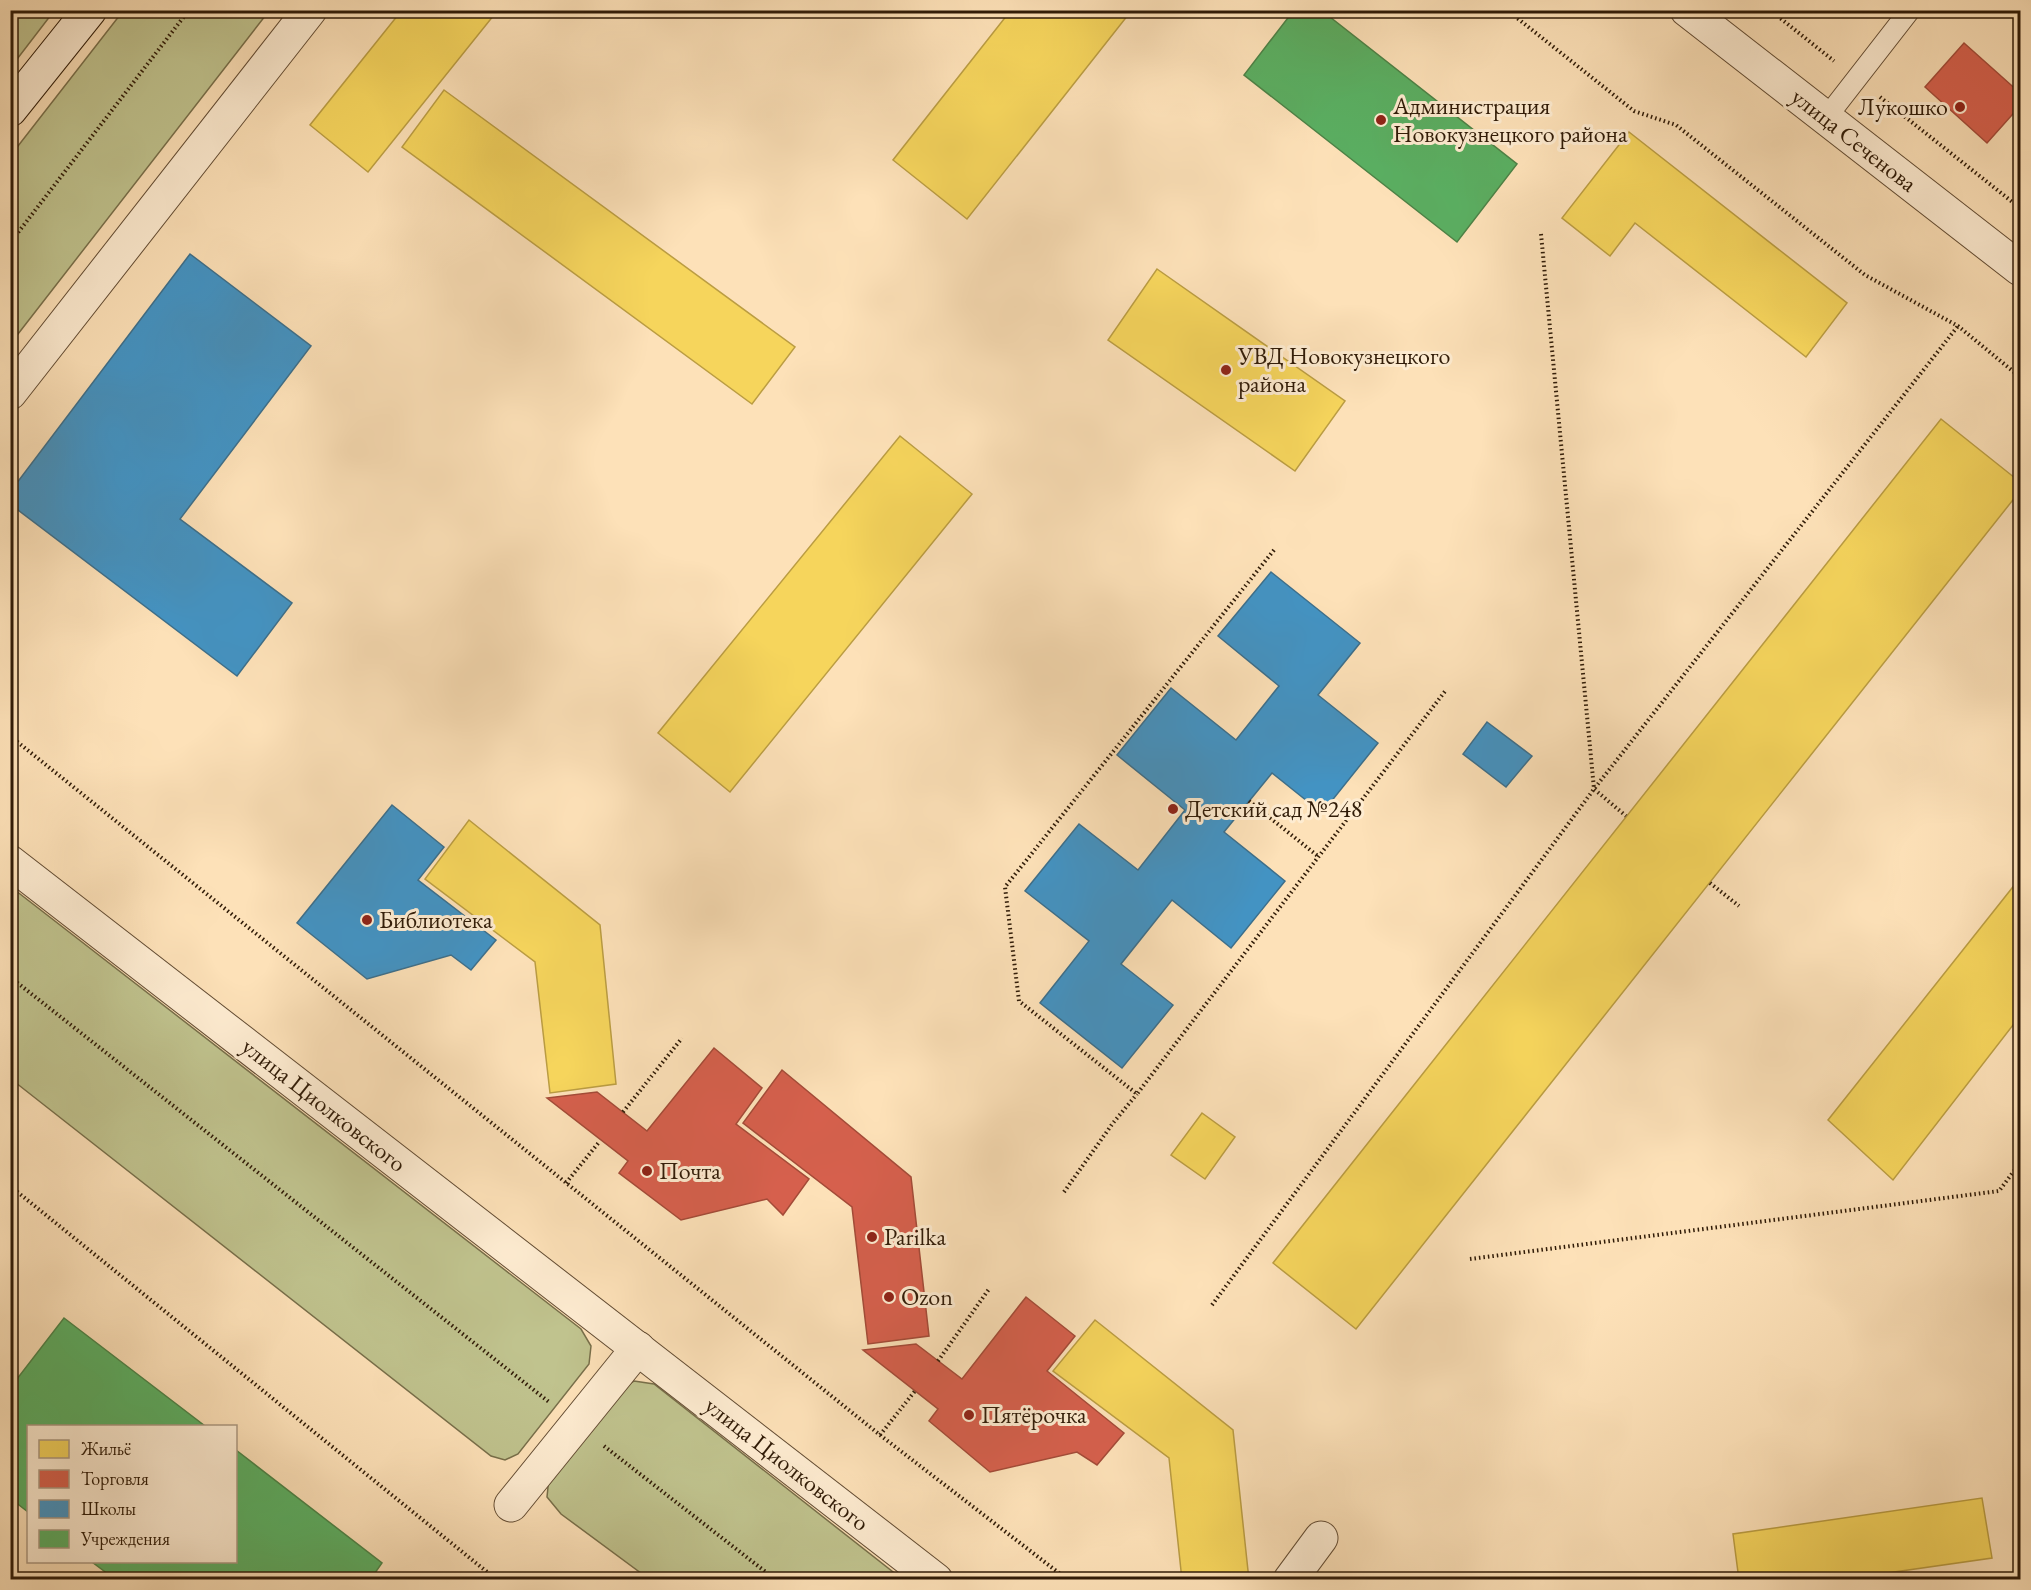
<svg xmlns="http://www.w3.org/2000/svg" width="2031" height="1590" font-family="'EB Garamond',serif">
<rect width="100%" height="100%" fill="#fde1b8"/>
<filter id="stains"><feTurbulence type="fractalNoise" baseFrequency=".00333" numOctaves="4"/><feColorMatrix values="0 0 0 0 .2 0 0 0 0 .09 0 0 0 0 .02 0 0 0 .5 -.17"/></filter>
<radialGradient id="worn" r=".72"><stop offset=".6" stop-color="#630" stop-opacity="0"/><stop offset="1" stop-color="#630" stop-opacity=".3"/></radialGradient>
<path fill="#c0c38e" stroke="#786f4a" stroke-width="1.5" d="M15 11H54L11 67V16Z
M123 11H269L11 343V155Z
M11 887 581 1329 591 1346 589 1364 518 1454 505 1460 491 1456 11 1079Z
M634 1381 654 1384 902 1579H649L561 1514 547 1497 549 1477 618 1390Z"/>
<path fill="#f6d55c" stroke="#bb9d42" stroke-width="1.5" d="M402 10H498L368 172 310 125Z
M1011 10H1132L967 219 893 160Z
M444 90 795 347 752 404 402 147Z
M1629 132 1847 303 1806 357 1635 223 1610 256 1562 218Z
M1157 269 1345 401 1295 471 1108 340Z
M1941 419 2020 482V491L1356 1329 1273 1263Z
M900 436 972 494 730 792 658 733Z
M469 820 600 925 616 1084 550 1093 535 962 425 879Z
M2020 878V1016L1893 1180 1828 1120Z
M1202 1113 1235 1137 1205 1179 1171 1155Z
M1095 1320 1233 1430 1249 1580H1182L1169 1458 1053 1371Z
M1982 1498 1992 1558 1838 1580H1739L1733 1534Z"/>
<path fill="#d6604d" stroke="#a44b38" stroke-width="1.5" d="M1964 43 2020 93V106L1987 143 1925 87Z
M714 1048 762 1088 736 1124 809 1179 783 1215 767 1199 681 1220 619 1173 628 1161 547 1098 597 1092 647 1131Z
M782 1070 911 1177 929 1336 868 1344 852 1207 743 1123Z
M1026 1297 1075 1336 1047 1371 1124 1433 1097 1465 1077 1452 990 1472 929 1421 938 1409 863 1350 916 1344 962 1379Z"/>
<path fill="#4393c3" stroke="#3d6f8b" stroke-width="1.5" d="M190 254 311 346 180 519 292 603 237 676 10 504V492Z
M1271 572 1360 643 1318 695 1378 743 1322 813 1272 773 1224 832 1285 881 1231 948 1172 900 1121 964 1173 1005 1122 1068 1040 1003 1089 941 1025 891 1079 824 1138 870 1185 810 1117 755 1171 688 1236 740 1279 686 1218 636Z
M1487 722 1532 756 1506 787 1463 754Z
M392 805 444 847 418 880 496 940 471 970 451 955 367 979 297 923Z"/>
<path fill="#5aae61" stroke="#4d8246" stroke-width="1.5" d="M1294 10H1321L1517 164 1457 242 1244 75Z
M64 1318 205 1426H28V1512L10 1498V1388Z
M236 1450 382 1563 370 1580H116L92 1562H236Z"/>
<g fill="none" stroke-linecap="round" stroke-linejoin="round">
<g stroke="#634c33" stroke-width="22">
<path id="service" d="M1826 118 1910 10"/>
</g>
<g stroke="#634c33" stroke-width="35">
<path id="minor" d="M1687 10 2020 269
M10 393 310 10
M511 1505 638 1348
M1290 1580 1321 1538"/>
</g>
<g stroke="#634c33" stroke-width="35">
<path id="tertiary" d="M10 862 936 1580"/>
</g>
<g stroke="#301b07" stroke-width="35">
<path id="secondary" d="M10 110 90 10"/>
</g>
<path stroke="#301b07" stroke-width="4" stroke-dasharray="1.5 3" stroke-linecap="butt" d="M1507 10 1634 111 1676 125 1865 275 1958 326 2020 377
M1770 10 1834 61
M1880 97 2020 208
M1541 234 1594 789 1626 816
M10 243 189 10
M1274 550 1005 887 1019 1001 1137 1094 1446 690
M10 736 880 1435 1068 1580
M1249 801 1319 857
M1710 883 1739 906
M10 977 549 1402
M623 1112 682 1038
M566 1183 600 1141
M10 1186 497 1580
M1064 1192 1113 1123 1137 1094
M1470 1259 1999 1191 2020 1163
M1212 1305 1594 789 1958 326
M938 1361 989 1289
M880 1435 915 1391
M604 1446 776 1580"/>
<use href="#service" stroke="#feecd1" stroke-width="20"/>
<use href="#minor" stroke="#feecd1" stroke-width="33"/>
<use href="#tertiary" stroke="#feecd1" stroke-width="33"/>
<use href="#secondary" stroke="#feecd1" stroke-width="33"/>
</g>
<g fill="#8f2418" stroke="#feecd1" stroke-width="2">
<circle cx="1960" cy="107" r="6"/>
<circle cx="1381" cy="120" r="6"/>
<circle cx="1226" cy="370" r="6"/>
<circle cx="1173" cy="809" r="6"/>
<circle cx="367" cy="920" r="6"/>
<circle cx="647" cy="1171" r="6"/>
<circle cx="872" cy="1237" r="6"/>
<circle cx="889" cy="1297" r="6"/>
<circle cx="969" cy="1415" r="6"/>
</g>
<g text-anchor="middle" stroke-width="6" stroke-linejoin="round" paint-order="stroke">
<g font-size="24" fill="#301b07" stroke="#feecd1" text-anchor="start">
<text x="1393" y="114">Администрация<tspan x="1393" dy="28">Новокузнецкого района</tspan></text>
<text x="1948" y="115" text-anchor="end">Лукошко</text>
<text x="1238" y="364">УВД Новокузнецкого<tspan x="1238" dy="28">района</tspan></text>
<text x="1185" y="817">Детский сад №248</text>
<text x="379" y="928">Библиотека</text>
<text x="659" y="1179">Почта</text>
<text x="884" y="1245">Parilka</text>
<text x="901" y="1305">Ozon</text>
<text x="981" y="1423">Пятёрочка</text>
</g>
<g font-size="24" fill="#301b07" stroke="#feecd1">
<text transform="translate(1854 140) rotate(38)" y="8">улица Сеченова</text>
<text transform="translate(324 1105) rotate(38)" y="8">улица Циолковского</text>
<text transform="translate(787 1464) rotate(38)" y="8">улица Циолковского</text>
</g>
</g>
<rect width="2031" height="1590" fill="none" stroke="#fde1b8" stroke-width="36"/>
<rect x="12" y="12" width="2007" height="1566" fill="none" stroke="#301b07" stroke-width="3"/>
<rect x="18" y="18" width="1995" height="1554" fill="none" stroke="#301b07" stroke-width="1.5"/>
<rect x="27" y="1425" width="210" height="138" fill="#feecd1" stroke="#ac9880" stroke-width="1.5"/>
<rect x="39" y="1440" width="30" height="18" fill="#f6d55c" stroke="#ac9880" stroke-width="1.5"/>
<text x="81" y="1455" font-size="18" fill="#301b07">Жильё</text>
<rect x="39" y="1470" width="30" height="18" fill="#d6604d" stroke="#ac9880" stroke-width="1.5"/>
<text x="81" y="1485" font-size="18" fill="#301b07">Торговля</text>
<rect x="39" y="1500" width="30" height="18" fill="#4393c3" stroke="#ac9880" stroke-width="1.5"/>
<text x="81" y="1515" font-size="18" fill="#301b07">Школы</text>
<rect x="39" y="1530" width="30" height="18" fill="#5aae61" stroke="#ac9880" stroke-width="1.5"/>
<text x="81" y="1545" font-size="18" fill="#301b07">Учреждения</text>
<rect width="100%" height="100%" filter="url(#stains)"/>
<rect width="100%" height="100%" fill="url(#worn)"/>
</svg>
